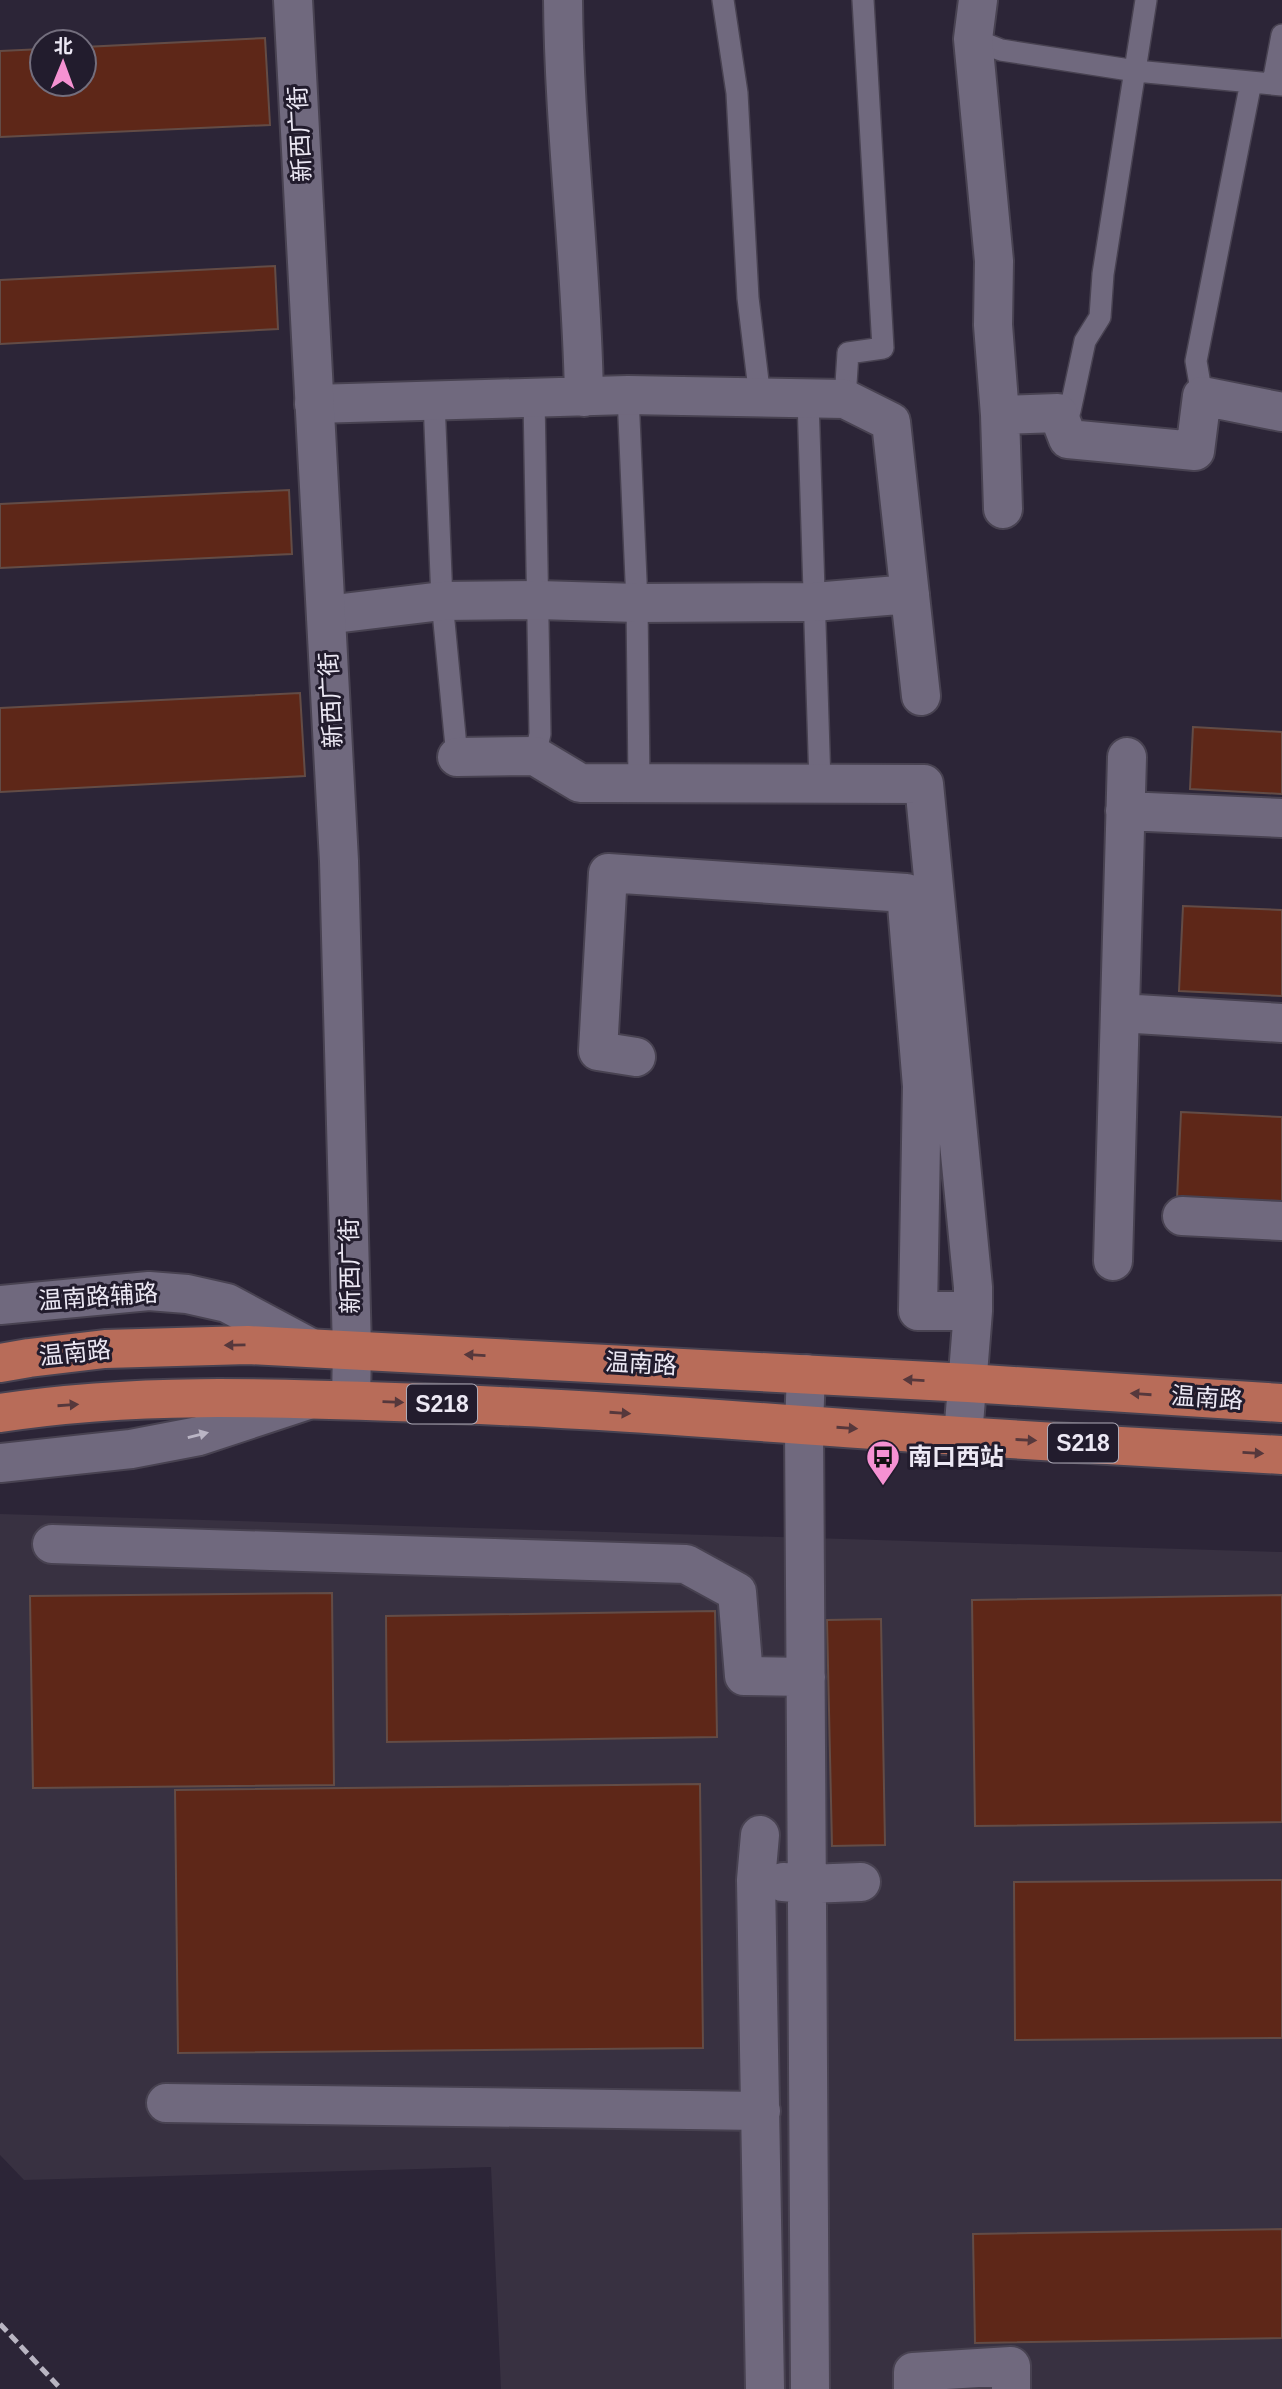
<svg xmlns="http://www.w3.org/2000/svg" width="1282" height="2389" font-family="Helvetica,'Noto Sans SC',sans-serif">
<rect width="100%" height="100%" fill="#2c2537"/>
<path fill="#383141" d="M0 1514 1282 1552V2389H501L491 2167 24 2180 0 2155Z"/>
<path fill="#5e2718" stroke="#634c46" stroke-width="2" d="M265 38 270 125 0 137V51L42 49V84H84V47Z
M275 266 278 329 0 344V280Z
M289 490 292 554 0 568V504Z
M300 693 305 776 0 792V708Z
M1193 727 1282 732V794L1190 789Z
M1183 906 1282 910V996L1179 991Z
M1181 1112 1282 1117V1205L1177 1199Z
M332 1593 334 1785 33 1788 30 1596Z
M1282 1595V1822L975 1826 972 1600Z
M715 1611 717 1737 387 1742 386 1616Z
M881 1619 885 1845 832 1846 827 1620Z
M700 1784 703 2048 178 2053 175 1790Z
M1282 1880V2038L1015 2040 1014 1882Z
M1282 2229V2338L975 2343 973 2234Z"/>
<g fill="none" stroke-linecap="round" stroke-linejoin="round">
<g stroke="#484251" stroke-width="24">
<path id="service" d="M723 0 737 93 748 298 760 398
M973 39 1001 50 1136 71 1282 85
M1273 83 1282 35
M628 395 637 603 639 782
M1202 396 1196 361 1251 82
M534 398 540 734 535 756
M808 399 820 784
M845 399 848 353 883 348 863 0
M434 400 442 601 457 757
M1058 413 1070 411 1085 341 1100 317 1103 274 1146 0"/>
</g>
<g stroke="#484251" stroke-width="42">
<path id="minor" d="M563 0C564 133 582 264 584 397
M978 0 973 39 994 261 993 325 1000 415 1003 509
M314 404 628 395 845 399 891 422 921 696
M1000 415 1058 413 1068 439 1195 451 1202 396 1282 412
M326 615 442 601 539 600 637 603 814 602 910 594
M457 757 535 756 580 783 924 784 973 1287V1311L963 1436
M1125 811 1282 818
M1120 1013 1282 1023
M636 1057 598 1051 608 873 906 893 922 1086 918 1311H973
M1182 1216 1282 1221
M1113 1261 1127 757
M0 1305 149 1291 187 1294 227 1303 311 1348
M806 1374 804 1425 810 2389
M0 1463 131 1449 199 1436 305 1401
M52 1544 686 1564 737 1592 744 1676 806 1677
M760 1835 756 1880 765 2389
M783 1882 807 1884 861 1882
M166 2103 761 2111
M913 2389V2372L1011 2366V2389"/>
</g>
<g stroke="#484251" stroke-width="42">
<path id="tertiary" d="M293 0 339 861 352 1349 351 1400"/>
</g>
<g stroke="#484251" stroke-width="42">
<path id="primary" d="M0 1363 29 1358 105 1349 248 1345 968 1383 1282 1403
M0 1413C148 1390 301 1399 451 1404 621 1410 790 1425 960 1436 1067 1443 1175 1449 1282 1455"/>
</g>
<use href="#service" stroke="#70697e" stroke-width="21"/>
<use href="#minor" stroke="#70697e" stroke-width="38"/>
<use href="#tertiary" stroke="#70697e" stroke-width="38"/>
<use href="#primary" stroke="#b86c59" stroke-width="38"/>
<path stroke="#b9b5c2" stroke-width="5" stroke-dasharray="10 5" stroke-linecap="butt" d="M0 2324 61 2389"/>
</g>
<defs><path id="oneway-solid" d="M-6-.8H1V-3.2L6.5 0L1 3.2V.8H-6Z" transform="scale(1.75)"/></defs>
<g fill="#56383c">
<use href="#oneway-solid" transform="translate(235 1345) rotate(179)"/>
<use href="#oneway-solid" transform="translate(475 1355) rotate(-177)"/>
<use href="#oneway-solid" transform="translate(914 1380) rotate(-177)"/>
<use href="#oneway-solid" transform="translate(1141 1394) rotate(-176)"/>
<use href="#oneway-solid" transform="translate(393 1402) rotate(2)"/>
<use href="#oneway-solid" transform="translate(68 1405) rotate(-4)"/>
<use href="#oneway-solid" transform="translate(620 1413) rotate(4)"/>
<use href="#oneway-solid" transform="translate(847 1428) rotate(4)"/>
<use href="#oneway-solid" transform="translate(1026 1440) rotate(3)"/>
<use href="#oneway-solid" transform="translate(1253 1453) rotate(3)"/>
</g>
<use fill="#bab5c5" href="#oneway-solid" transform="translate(198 1435) rotate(-14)"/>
<defs>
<g id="bus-pin" transform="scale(1.75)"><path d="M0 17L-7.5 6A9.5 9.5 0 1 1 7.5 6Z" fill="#f591d2" stroke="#221c2d"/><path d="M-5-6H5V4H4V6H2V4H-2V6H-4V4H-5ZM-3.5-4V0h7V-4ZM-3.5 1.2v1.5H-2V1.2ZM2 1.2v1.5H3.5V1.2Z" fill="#111"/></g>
</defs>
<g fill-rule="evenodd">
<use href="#bus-pin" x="883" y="1457"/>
</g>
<g text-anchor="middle" stroke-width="6" stroke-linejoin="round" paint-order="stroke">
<g fill="#221c2d" stroke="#afabb8" stroke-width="2">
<rect x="407" y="1384.5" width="70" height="39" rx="5"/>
<rect x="1048" y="1423.5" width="70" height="39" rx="5"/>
</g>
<g font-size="23" font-weight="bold" fill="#ece8f4">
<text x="442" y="1412">S218</text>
<text x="1083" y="1451">S218</text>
</g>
<g font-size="24" fill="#ece8f4" stroke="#221c2d">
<text transform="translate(300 134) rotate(-93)" y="8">新西广街</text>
<text transform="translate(331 700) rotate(-93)" y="8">新西广街</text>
<text transform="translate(350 1266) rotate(-91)" y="8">新西广街</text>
<text transform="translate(98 1297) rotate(-4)" y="8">温南路辅路</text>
<text transform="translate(75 1353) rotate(-6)" y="8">温南路</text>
<text transform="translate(641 1364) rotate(3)" y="8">温南路</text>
<text transform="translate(1207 1398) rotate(4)" y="8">温南路</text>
</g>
<g font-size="24" font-weight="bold" fill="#ece8f4" stroke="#221c2d" text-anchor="start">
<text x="908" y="1465">南口西站</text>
</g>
</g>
<g transform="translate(63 63) rotate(1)"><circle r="33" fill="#221c2d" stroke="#736e7d" stroke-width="2"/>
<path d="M0-5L12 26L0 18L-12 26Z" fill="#f591d2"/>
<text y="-10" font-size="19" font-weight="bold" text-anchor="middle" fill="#ece8f4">北</text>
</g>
</svg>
